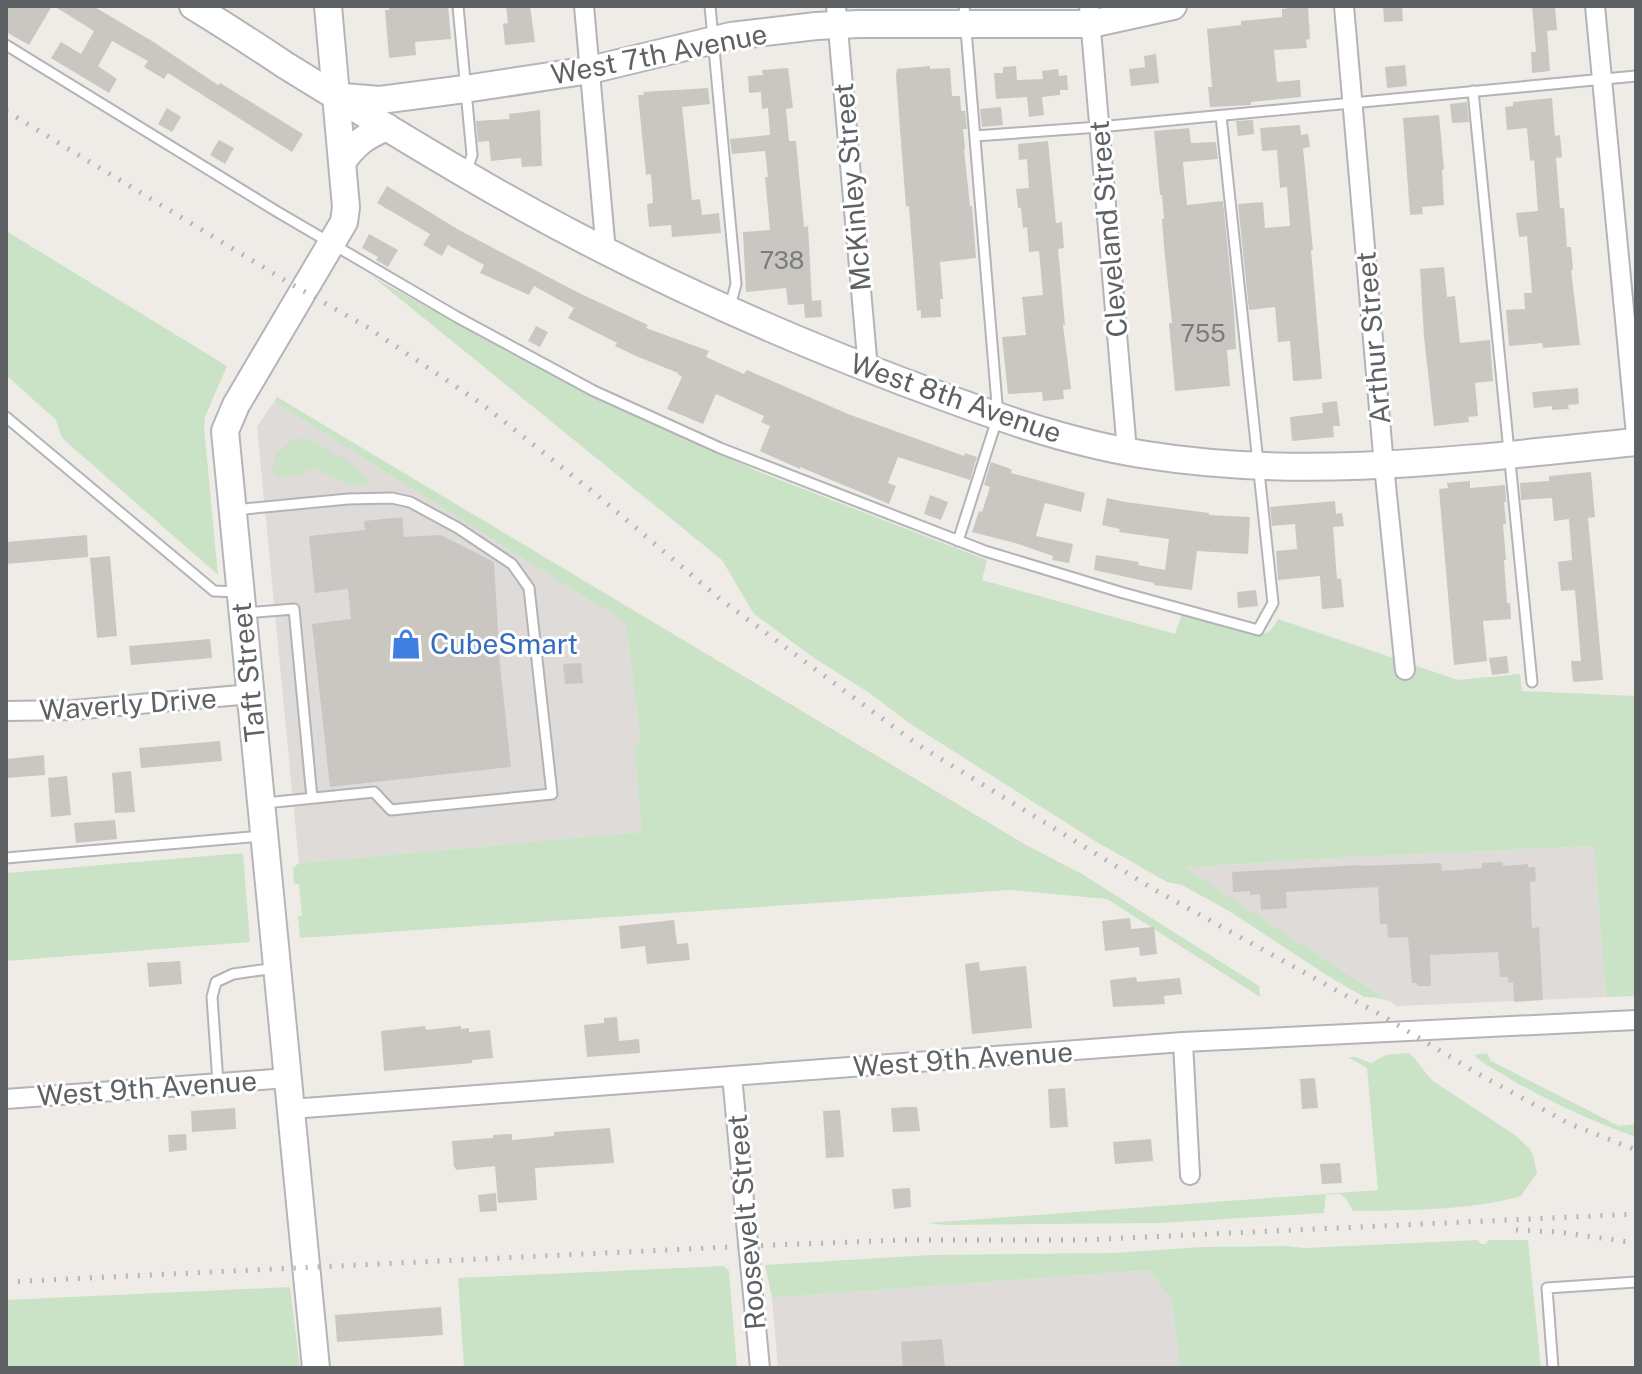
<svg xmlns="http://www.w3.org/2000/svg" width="1642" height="1374" font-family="'Public Sans',sans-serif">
<rect width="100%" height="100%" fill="#efece7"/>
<path fill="#dedbd9" d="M274 402 626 623 640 737 635 749 643 832 299 863 257 427Z
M1594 846 1606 997 1397 1006 1184 868 1314 859Z
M1150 1270 1172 1302 1180 1368H778L772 1298Z"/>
<path fill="#cae3c6" d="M6 231 227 366 205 417 204 427 218 575 62 438 56 420 6 375Z
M373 277 508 352 591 395 762 473 987 560 982 580 1175 634 1182 614 1261 634C1271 633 1273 628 1278 619L1458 680 1520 674 1522 691 1636 696V996L1606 997 1594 846 1314 859 1185 868 1389 1001 1378 998 1364 997 1328 976 1229 911 1182 885 1167 882 1095 841 909 723 868 692 814 658 754 614 722 560Z
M277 397 1026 845 1082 874 1259 986 1260 997 1107 899 1010 890 300 938 298 916H302L299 885 294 883 293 868 299 863 642 832 635 749 640 737 626 623 274 402Z
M294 439H309L349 462 370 482 361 487 343 482 313 468 301 475 280 478 272 471 276 453Z
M243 853 250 942 6 961V873Z
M1409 1053C1419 1062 1424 1072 1433 1081L1515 1135 1529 1148 1533 1155 1537 1173 1521 1196C1467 1211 1409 1210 1353 1211L1346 1199 1340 1194 1326 1195 1324 1213 1159 1223 947 1225 927 1223 1378 1190 1367 1068 1348 1057H1355L1371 1063 1386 1055Z
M1487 1053 1491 1061 1619 1126 1636 1124V1137C1593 1122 1550 1102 1510 1079 1498 1071 1484 1065 1474 1055Z
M1478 1240 1481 1244H1486L1488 1240H1528L1541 1368H1180L1172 1302 1150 1270 772 1298 765 1265 930 1255 1113 1253 1202 1247 1286 1246 1304 1248Z
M724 1266 729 1271 737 1368H464L458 1278Z
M290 1287 300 1368H6V1300Z"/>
<path fill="#cac7c3" d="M6 6H52L29 45 6 32Z
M54 6H93L152 41 218 85 220 83 303 134 292 152 168 73 164 79 144 67 148 61 112 41 98 66 117 79 109 93 51 58 61 42 81 54 94 31Z
M389 6H448L451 39 415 42 416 55 389 58 385 10H389Z
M506 6H530L535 42 505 45 503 24 508 23Z
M1290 6 1308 7 1310 39 1306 40 1307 48 1274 50 1277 82 1300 80 1301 97 1251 102V105L1210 107 1208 87H1212L1207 29 1241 25V21L1282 17V9L1290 8Z
M1383 6H1402L1403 21 1384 22Z
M1532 6H1555L1557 30 1547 31 1550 71 1532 73 1531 52H1536Z
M1156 54 1159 83 1131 86 1129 69 1145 67 1144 56Z
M1405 65 1407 86 1387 88 1385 67Z
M930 66V69L950 68 952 96H960L961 111H965L967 129H963L965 149H964L970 206H972L976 258 940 262 943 299H940L941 317 921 318V310L917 311 909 206 906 207 896 76 897 69Z
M1016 66 1017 80 1043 79 1042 71 1058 69 1059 76 1067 75 1068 90H1060V95L1042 97 1044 115 1029 117 1027 97 996 99 994 73H1003V67Z
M788 68 793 108 786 109 789 141H796L804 227 808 226 812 301 821 300 822 317 805 318 804 304 788 305 786 288 746 292 743 232 770 230 765 177H768L765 151 732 154 730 139 770 135 768 108 762 109 761 92 749 93 748 76 763 75 762 70Z
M708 88 710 104 682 107 692 200 700 199 702 215 719 213 721 233 672 237 671 225 649 227 647 204 653 203 651 174 646 175 638 95H644L643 92Z
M1552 98 1555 136 1560 135 1562 157 1556 158 1560 208H1564L1567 247H1571L1573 270H1571L1580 345 1543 348 1542 343 1509 346 1506 310 1525 309 1524 293H1532L1527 236 1519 237 1516 213 1538 211 1534 160 1530 161 1527 128 1507 130 1505 107 1513 106V102Z
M1467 102 1469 122 1452 123 1450 104Z
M1001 107 1003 125 982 127 980 109Z
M167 108 181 117 172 132 158 124Z
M540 110 542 166 522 167 521 158 491 161 489 141 478 142 476 121 510 119 509 114Z
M1439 115 1444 169 1442 170 1444 205 1422 207 1423 214 1410 215 1403 118Z
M1253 120 1254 134 1238 136 1236 121Z
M1300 125 1301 135 1308 134 1310 147 1303 148 1313 250H1311L1322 379 1293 381 1290 341 1278 342 1275 307 1249 310 1238 204 1263 202 1265 228 1290 226 1287 187 1280 188 1277 150 1262 151 1260 128Z
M1189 128 1191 143 1216 142 1218 159 1183 162 1187 205 1223 201 1234 311 1236 349 1227 350 1230 386 1175 391 1169 323H1172L1164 246 1162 219H1164L1162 195H1160L1154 131Z
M219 140 234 148 225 164 210 155Z
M1048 141 1056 223 1062 222 1064 248 1058 249 1065 325H1063L1071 389 1063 390 1064 399 1043 401 1042 392 1008 394 1002 337 1026 335 1022 297 1043 295 1039 251 1029 252 1027 227 1023 228 1021 208H1018L1016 189 1029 188 1027 159 1019 160 1018 144Z
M387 186 459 230 514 259 581 294 648 325 646 328 709 351 706 357 744 374 747 370 848 414 964 456 965 453 977 457 970 480 898 457 888 483 896 486 889 504 800 467V469L760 451 770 426 761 422 764 416 716 394 703 424 667 409 682 377 678 374V373L636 356 615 346 617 343 568 318 574 308 534 286 529 295 480 273 484 265 448 245 442 256 423 245 430 234 377 203Z
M369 234 398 250 388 267 376 260 378 257 362 248Z
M1444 267 1447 297 1455 296 1460 343 1490 340 1493 381 1475 383 1478 416 1468 417 1469 422 1434 426 1424 337 1420 269Z
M536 326 548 332 540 347 528 341Z
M1578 388 1579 404 1568 405 1569 409 1552 410V406L1534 408 1532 392Z
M1337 401 1340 426H1333L1334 437 1292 441 1290 417 1323 413 1322 403Z
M991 462 1008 468 1012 470 1011 473 1085 493 1081 512 1045 503 1036 536 1073 544 1069 563 1052 560 1053 556 1015 543 972 532 979 511 982 512 990 487 984 485Z
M1591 472 1595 517 1588 518 1603 680 1573 682 1571 661H1581L1575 590 1561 591 1558 562 1572 560 1569 519 1554 521 1552 498 1521 500 1520 483 1549 481V476Z
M1470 481V488L1505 485 1506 502H1504L1506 524H1503L1506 560H1504L1507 603H1510L1511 619 1483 621 1487 661 1454 665 1439 489 1448 488 1447 483Z
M930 495 948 502 941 520 924 514Z
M1107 498 1125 502 1209 513V515L1250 517 1248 554 1197 551 1192 590 1154 585V583L1094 570 1096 555 1139 562 1138 565 1165 570 1169 539 1119 532 1120 529 1102 525Z
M1335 501 1336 514 1342 513 1344 526 1333 527 1337 579 1341 578 1344 607 1322 609 1320 576 1278 580 1276 551 1297 549 1295 524 1272 526 1270 507Z
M402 517 404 537 441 535 494 562 500 665 511 767 330 787 312 624 351 619 348 589 315 593 309 536 365 530 364 521Z
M87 535 88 557 6 564V542Z
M110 556 117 636 97 638 90 558Z
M1256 590 1258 606 1238 608 1237 592Z
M210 639 212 658 131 665 129 646Z
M1507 656 1509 673 1492 675 1489 658Z
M581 663 583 683 565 684 563 664Z
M220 741 222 761 141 768 139 748Z
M44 755 45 775 6 778V759Z
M131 771 135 812 115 813 112 773Z
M67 776 71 815 51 817 48 778Z
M115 820 117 839 76 843 74 823Z
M1503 862V866L1528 864V867H1535L1536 881 1530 882 1532 928 1539 927 1543 1000 1514 1002 1513 982 1508 983V977H1500L1498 952 1430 955 1431 986H1417V983H1412L1408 937 1388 938 1387 924H1380L1378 887 1286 892 1287 908 1261 910 1260 894 1250 895V891L1233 892 1232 872 1361 865V866L1441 863 1442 871 1482 868V863Z
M1130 918 1131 929 1154 927 1157 954 1140 956 1139 947 1105 951 1102 921Z
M674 920 677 944 688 943 690 960 647 964 645 946 621 949 619 926Z
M180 961 182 984 149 987 147 963Z
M979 962 980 971 1026 966 1032 1028 972 1034 965 964Z
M1136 977 1137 982 1180 978 1182 994 1164 996 1165 1004 1113 1007 1110 980Z
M617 1017 619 1041 639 1039 640 1053 587 1057 584 1025 604 1023V1018Z
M425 1026 426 1030 461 1026V1029L469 1028V1032L490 1030 493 1058 472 1060V1063L384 1071 381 1031Z
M1315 1078 1318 1108 1302 1109 1300 1079Z
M1065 1088 1068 1127 1050 1128 1048 1089Z
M908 1107H917L920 1131 893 1132 891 1108Z
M235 1108 236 1129 192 1132 191 1111Z
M840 1110 844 1157 826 1158 823 1111Z
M610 1128 614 1163 535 1168 537 1200 498 1203 495 1166 456 1170 455 1167H454L452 1141 493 1138V1135L512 1134V1140L554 1136V1132Z
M186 1134 187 1150 169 1152 168 1135Z
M1151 1139 1153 1161 1115 1164 1113 1142Z
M1340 1163 1342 1183 1322 1184 1320 1164Z
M910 1188 911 1207 894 1209 892 1189Z
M496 1193 497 1211 480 1212 478 1195Z
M441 1307 443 1335 337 1342 335 1315Z
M942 1339 945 1368H903L901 1342Z"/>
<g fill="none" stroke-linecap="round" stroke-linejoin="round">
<g stroke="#b2b4b7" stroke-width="13">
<path id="lane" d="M458 6 472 155 466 173
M710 6 736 284 730 306
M6 45 276 211 457 317 594 391 720 448 985 551 1120 592 1258 630 1273 603 1221 116
M1473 91 1532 682
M975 136 1099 127 1636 76
M6 417 214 591 239 592
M234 510 348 499 392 498 410 502 458 528 512 564 529 588 552 794 391 810 374 792 265 803
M958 541 998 416 964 6
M244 613 294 609 312 798
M6 858 261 836
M218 1083 212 997 216 982 233 974 276 968
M1553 1368 1547 1288 1636 1282"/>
</g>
<g stroke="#b2b4b7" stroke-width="22">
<path id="street" d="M584 6 606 252
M836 6 868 369
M1089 6 1127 451
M1344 6 1384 466 1405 670
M1595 6 1636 435
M6 711 73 710 251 694
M1183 1042 1190 1175
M732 1076 760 1368
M6 1099 288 1078
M291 1109 1183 1042 1636 1020"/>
</g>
<g stroke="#b3b6b9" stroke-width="30">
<path id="secondary" d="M193 6C224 25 255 45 285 65 345 102 405 139 465 174 604 256 751 324 901 381 981 411 1062 442 1147 455 1309 481 1474 458 1636 442
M343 97 380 100 465 89 590 70 731 36 816 26 859 24H1091L1173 6
M342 162C356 143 365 136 387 127
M316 1368 225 431 236 405 344 222 346 207 328 6"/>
</g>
<use href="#lane" stroke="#fff" stroke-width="9"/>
<use href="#street" stroke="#fff" stroke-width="18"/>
<use href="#secondary" stroke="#fff" stroke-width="26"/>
<path stroke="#b4b5b5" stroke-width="5" stroke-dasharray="2 10" stroke-linecap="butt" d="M6 111 291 284 367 327 482 404 598 496 720 599 918 745 1155 890 1381 1015 1482 1076 1568 1123 1636 1150
M1516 1230 1558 1232 1636 1243
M6 1282 749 1246 902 1240H1082L1636 1214"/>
</g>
<defs>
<g id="shop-bare" transform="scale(2.4)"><path d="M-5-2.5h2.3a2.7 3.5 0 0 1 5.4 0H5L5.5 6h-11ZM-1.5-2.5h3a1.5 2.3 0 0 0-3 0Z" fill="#3f7fe0" stroke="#fff" stroke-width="2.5" paint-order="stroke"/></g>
</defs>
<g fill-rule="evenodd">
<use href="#shop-bare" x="406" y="644"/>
</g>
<g text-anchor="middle" stroke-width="6" stroke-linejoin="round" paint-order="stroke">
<g font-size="24" fill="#797b7c">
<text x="782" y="269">738</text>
<text x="1203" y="342">755</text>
</g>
<g font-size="28" fill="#5e6265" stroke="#fff">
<text transform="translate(659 54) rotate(-11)" y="10">West 7th Avenue</text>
<text transform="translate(852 187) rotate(-95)" y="10">McKinley Street</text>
<text transform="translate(1108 229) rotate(-95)" y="10">Cleveland Street</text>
<text transform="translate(1373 338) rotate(-95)" y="10">Arthur Street</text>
<text transform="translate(956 398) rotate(19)" y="10">West 8th Avenue</text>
<text transform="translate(248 672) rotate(-96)" y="10">Taft Street</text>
<text transform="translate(128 704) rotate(-4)" y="10">Waverly Drive</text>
<text transform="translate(963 1059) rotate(-4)" y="10">West 9th Avenue</text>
<text transform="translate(147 1088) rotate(-4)" y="10">West 9th Avenue</text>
<text transform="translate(746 1222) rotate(-95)" y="10">Roosevelt Street</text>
</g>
<g font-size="28" fill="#366cbe" stroke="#fff" text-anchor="start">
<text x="430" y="654">CubeSmart</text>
</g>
</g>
<rect width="1642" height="1374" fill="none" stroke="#5e6265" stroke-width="16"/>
</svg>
